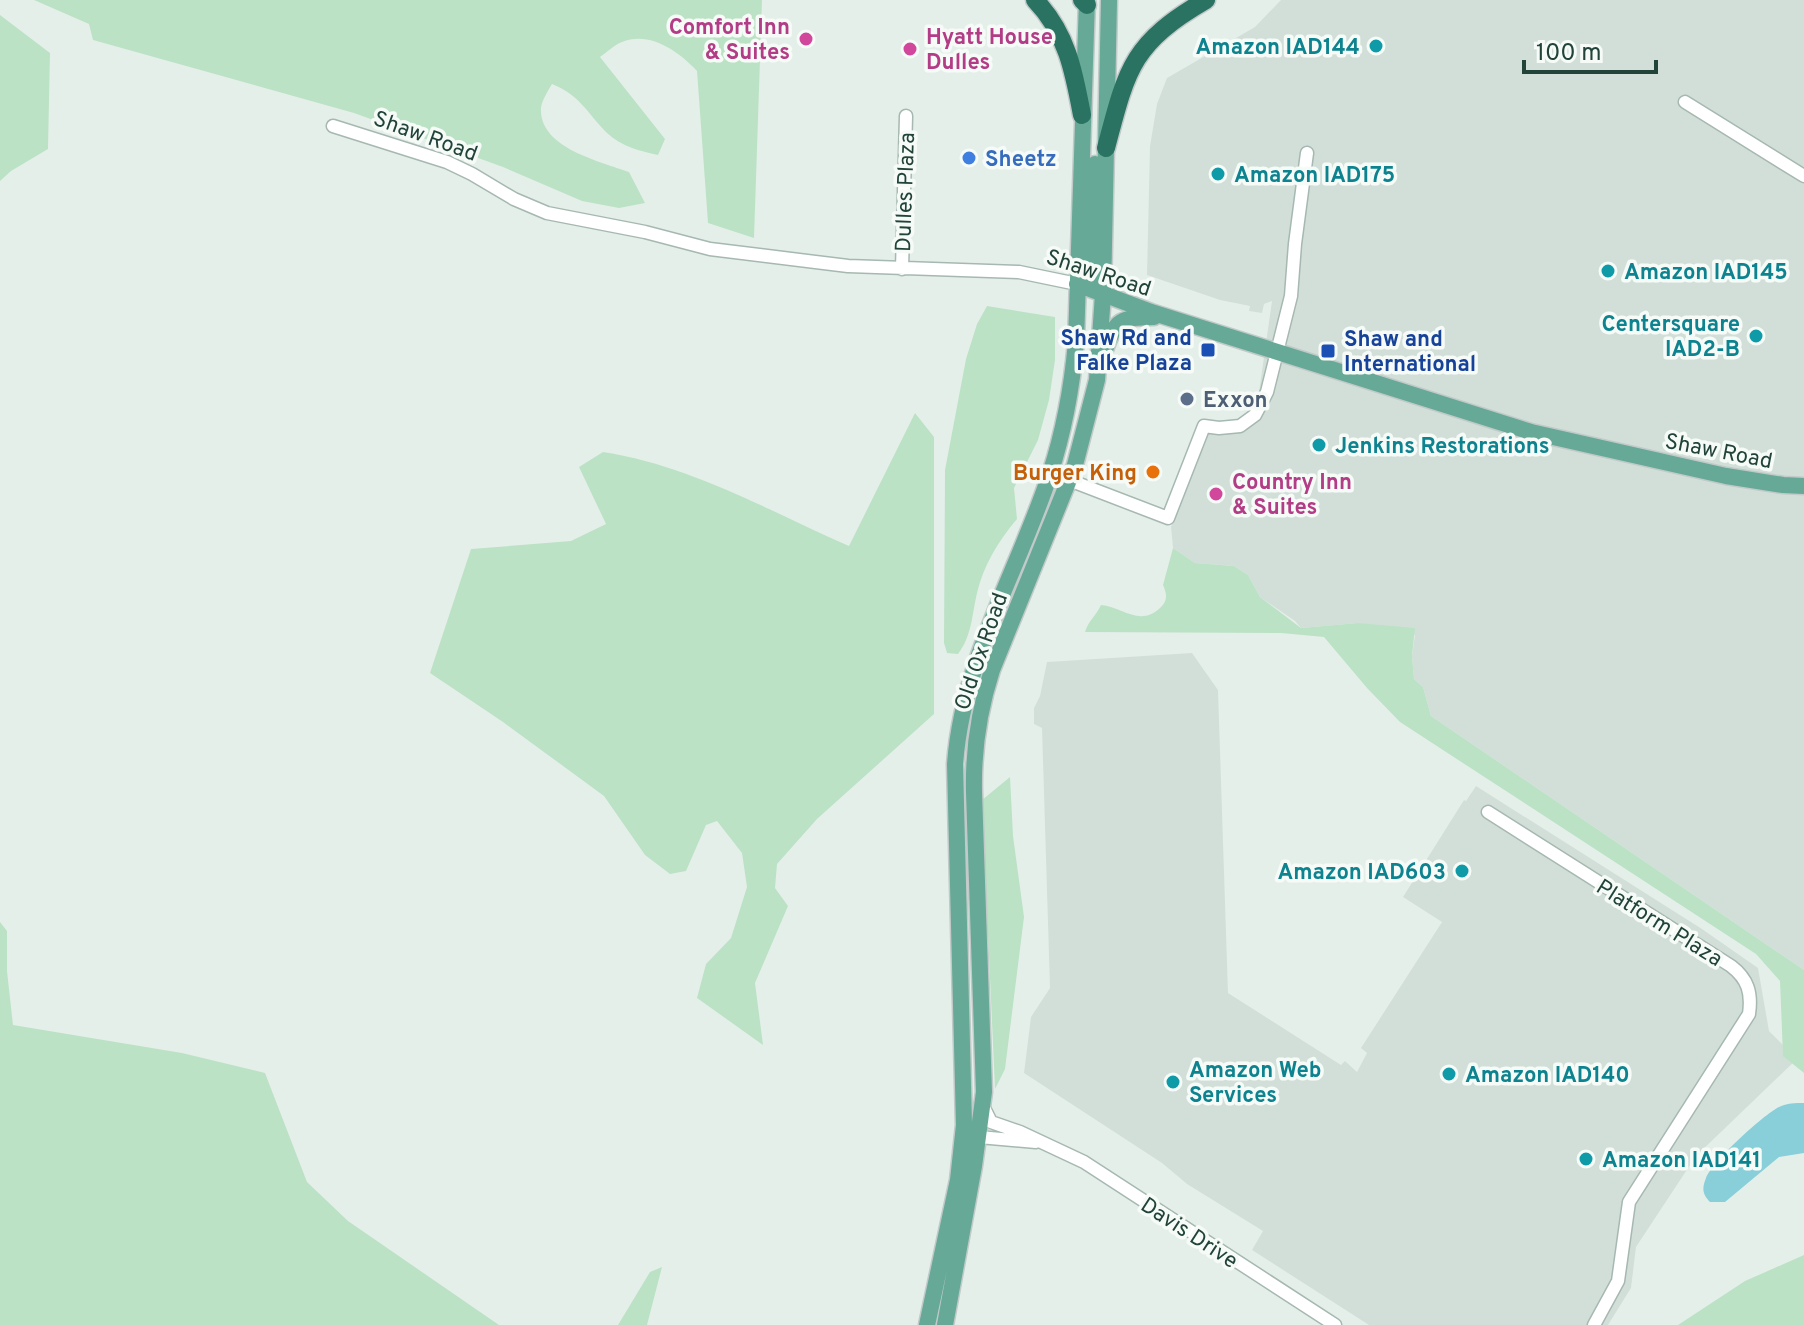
<svg xmlns="http://www.w3.org/2000/svg" width="1804" height="1325" font-family="Overpass,sans-serif">
<rect width="100%" height="100%" fill="#e5efea"/>
<path fill="#d2dfd9" d="M1281 0H1804V970L1431 716 1423 687 1414 679 1412 656 1415 635 1358 623 1301 628 1295 621 1260 597 1248 575 1234 566 1195 563 1173 548 1171 527 1210 424 1236 421 1244 418 1258 399 1272 301 1264 304 1262 313 1249 311 1250 306 1220 300 1147 275 1150 146 1157 104 1167 78 1255 27Z
M1192 653 1218 690 1228 993 1341 1065 1345 1061 1357 1072 1367 1053 1361 1048 1442 922 1403 897 1464 800 1466 801 1476 786 1702 929 1758 968 1769 1031 1797 1059 1696 1156 1636 1247 1631 1288 1608 1325H1369L1252 1250 1263 1231 1187 1184 1162 1163 1024 1073 1031 1017 1050 988 1042 728 1034 724V708L1040 696 1047 662Z"/>
<path fill="#bce2c5" d="M34 0H762L754 238 708 223 697 71C678 51 650 31 622 42 614 45 606 53 600 57L665 139 658 155C640 151 622 147 607 133 587 113 580 95 552 84 548 91 542 100 541 108 539 148 600 161 629 172L645 203 619 208 582 201 503 167 354 113 93 40 89 24Z
M0 15 50 53 48 149 11 171 0 181Z
M987 306 1055 317V360L1049 400 1038 440 1014 488 1017 519C999 540 983 566 977 593 972 614 972 636 958 654L947 653 944 643 945 470 966 359 977 324Z
M915 413 934 437V714L817 819 777 864 775 888 788 906 755 983 763 1045 697 998 706 964 731 938 747 887 742 853 717 821 706 825 686 871 670 874 645 855 604 796 503 722 430 673 471 549 571 541 606 524 579 467 603 452C692 466 767 510 849 546Z
M1173 548 1195 563 1234 566 1248 575 1260 597 1301 628 1358 623 1415 628 1412 656 1414 679 1423 687 1431 716 1804 970V1073L1783 1056 1780 981 1756 954 1400 722 1367 688 1324 637 1281 633 1085 632C1088 621 1096 616 1101 605 1122 607 1140 627 1160 608 1168 601 1167 594 1163 585Z
M1010 777 1013 836 1024 917 1005 1069 995 1089 982 800Z
M0 922 7 931V971L13 1025 182 1053 265 1073 307 1182 348 1221 499 1325H0Z
M1804 1255V1325H1678L1745 1281Z
M662 1267 647 1325H618L650 1272Z"/>
<path fill="#88cfd9" d="M1804 1103V1153L1779 1157 1725 1202H1710C1702 1194 1702 1188 1706 1178 1712 1162 1763 1115 1779 1107 1787 1103 1795 1103 1804 1103Z"/>
<g fill="none" stroke-linecap="round" stroke-linejoin="round">
<g stroke="#a6b8b1" stroke-width="15">
<path id="minor" d="M1685 102 1804 176
M333 126 447 162 472 174 514 199 547 213 645 232 710 249 848 266 1019 272 1077 284
M902 269 906 116
M1069 480 1168 518 1204 426 1219 428 1240 426 1255 415 1267 392 1291 296 1295 244 1307 153
M1488 812 1731 966C1748 979 1752 993 1749 1014L1629 1202 1618 1281 1594 1325
M984 1108 991 1122 1020 1132 1084 1162 1335 1325
M979 1137 1036 1142"/>
</g>
<g stroke="#c1cac8" stroke-width="19">
<path id="major" d="M1095 164 1093 247 1096 281
M1077 284 1151 312 1531 432 1726 476 1783 485 1804 486
M1105 350C1116 318 1121 318 1154 317
M927 1325 958 1180 964 1125 955 764C963 659 1018 571 1050 474 1064 431 1072 387 1076 342L1087 0
M945 1325 974 1166 984 1092 974 792C973 749 979 710 992 670L1075 465 1097 380 1103 294 1109 0"/>
</g>
<g stroke="#c1cac8" stroke-width="21">
<path id="highway" d="M1035 0C1067 33 1074 72 1082 115
M1082 0 1087 5
M1106 148C1127 68 1132 43 1206 0"/>
</g>
<use href="#minor" stroke="#fff" stroke-width="12"/>
<use href="#major" stroke="#65a996" stroke-width="16"/>
<use href="#highway" stroke="#2a7362" stroke-width="18"/>
</g>
<g fill="#d1479c" stroke="#f6fbf8" stroke-width="3">
<circle cx="806" cy="39" r="8"/>
<circle cx="910" cy="49" r="8"/>
<circle cx="1216" cy="494" r="8"/>
</g>
<g fill="#0f9aa8" stroke="#f6fbf8" stroke-width="3">
<circle cx="1376" cy="46" r="8"/>
<circle cx="1218" cy="174" r="8"/>
<circle cx="1608" cy="271" r="8"/>
<circle cx="1756" cy="336" r="8"/>
<circle cx="1319" cy="445" r="8"/>
<circle cx="1462" cy="871" r="8"/>
<circle cx="1449" cy="1074" r="8"/>
<circle cx="1173" cy="1082" r="8"/>
<circle cx="1586" cy="1159" r="8"/>
</g>
<circle fill="#3f7fe0" stroke="#f6fbf8" stroke-width="3" cx="969" cy="158" r="8"/>
<g fill="#1a4fb4" stroke="#f6fbf8" stroke-width="3">
<rect x="1200" y="342" width="16" height="16" rx="4"/>
<rect x="1320" y="343" width="16" height="16" rx="4"/>
</g>
<circle fill="#5c6f8a" stroke="#f6fbf8" stroke-width="3" cx="1187" cy="399" r="8"/>
<circle fill="#e8710a" stroke="#f6fbf8" stroke-width="3" cx="1153" cy="472" r="8"/>
<g text-anchor="middle" stroke-width="7" stroke-linejoin="round" paint-order="stroke">
<g font-size="22" font-weight="bold" fill="#b23c85" stroke="#f6fbf8" text-anchor="start">
<text x="790" y="34" text-anchor="end">Comfort Inn<tspan x="790" dy="25">&amp; Suites</tspan></text>
<text x="926" y="44">Hyatt House<tspan x="926" dy="25">Dulles</tspan></text>
<text x="1232" y="489">Country Inn<tspan x="1232" dy="25">&amp; Suites</tspan></text>
</g>
<g font-size="22" font-weight="bold" fill="#0d838f" stroke="#f6fbf8" text-anchor="start">
<text x="1360" y="54" text-anchor="end">Amazon IAD144</text>
<text x="1234" y="182">Amazon IAD175</text>
<text x="1624" y="279">Amazon IAD145</text>
<text x="1740" y="331" text-anchor="end">Centersquare<tspan x="1740" dy="25">IAD2-B</tspan></text>
<text x="1335" y="453">Jenkins Restorations</text>
<text x="1446" y="879" text-anchor="end">Amazon IAD603</text>
<text x="1189" y="1077">Amazon Web<tspan x="1189" dy="25">Services</tspan></text>
<text x="1465" y="1082">Amazon IAD140</text>
<text x="1602" y="1167">Amazon IAD141</text>
</g>
<g font-size="22" fill="#214339" stroke="#f6fbf8">
<text transform="translate(426 135) rotate(20)" y="8">Shaw Road</text>
<text transform="translate(904 192) rotate(-88)" y="8">Dulles Plaza</text>
<text transform="translate(1099 272) rotate(18)" y="8">Shaw Road</text>
<text transform="translate(1719 450) rotate(11)" y="8">Shaw Road</text>
<text transform="translate(980 651) rotate(-71)" y="8">Old Ox Road</text>
<text transform="translate(1660 922) rotate(32)" y="8">Platform Plaza</text>
<text transform="translate(1190 1232) rotate(33)" y="8">Davis Drive</text>
</g>
<g font-size="22" font-weight="bold" fill="#366cbe" stroke="#f6fbf8" text-anchor="start">
<text x="985" y="166">Sheetz</text>
</g>
<g font-size="22" font-weight="bold" fill="#164399" stroke="#f6fbf8" text-anchor="end">
<text x="1192" y="345">Shaw Rd and<tspan x="1192" dy="25">Falke Plaza</tspan></text>
<text x="1344" y="346" text-anchor="start">Shaw and<tspan x="1344" dy="25">International</tspan></text>
</g>
<g font-size="22" font-weight="bold" fill="#4e5e75" stroke="#f6fbf8" text-anchor="start">
<text x="1203" y="407">Exxon</text>
</g>
<g font-size="22" font-weight="bold" fill="#c56008" stroke="#f6fbf8" text-anchor="end">
<text x="1137" y="480">Burger King</text>
</g>
</g>
<path d="M1524 60v12h132v-12" fill="none" stroke="#214339" stroke-width="4"/>
<text x="1536" y="60" font-size="24" fill="#214339" stroke="#f6fbf8" stroke-width="6" paint-order="stroke">100 m</text>
</svg>
